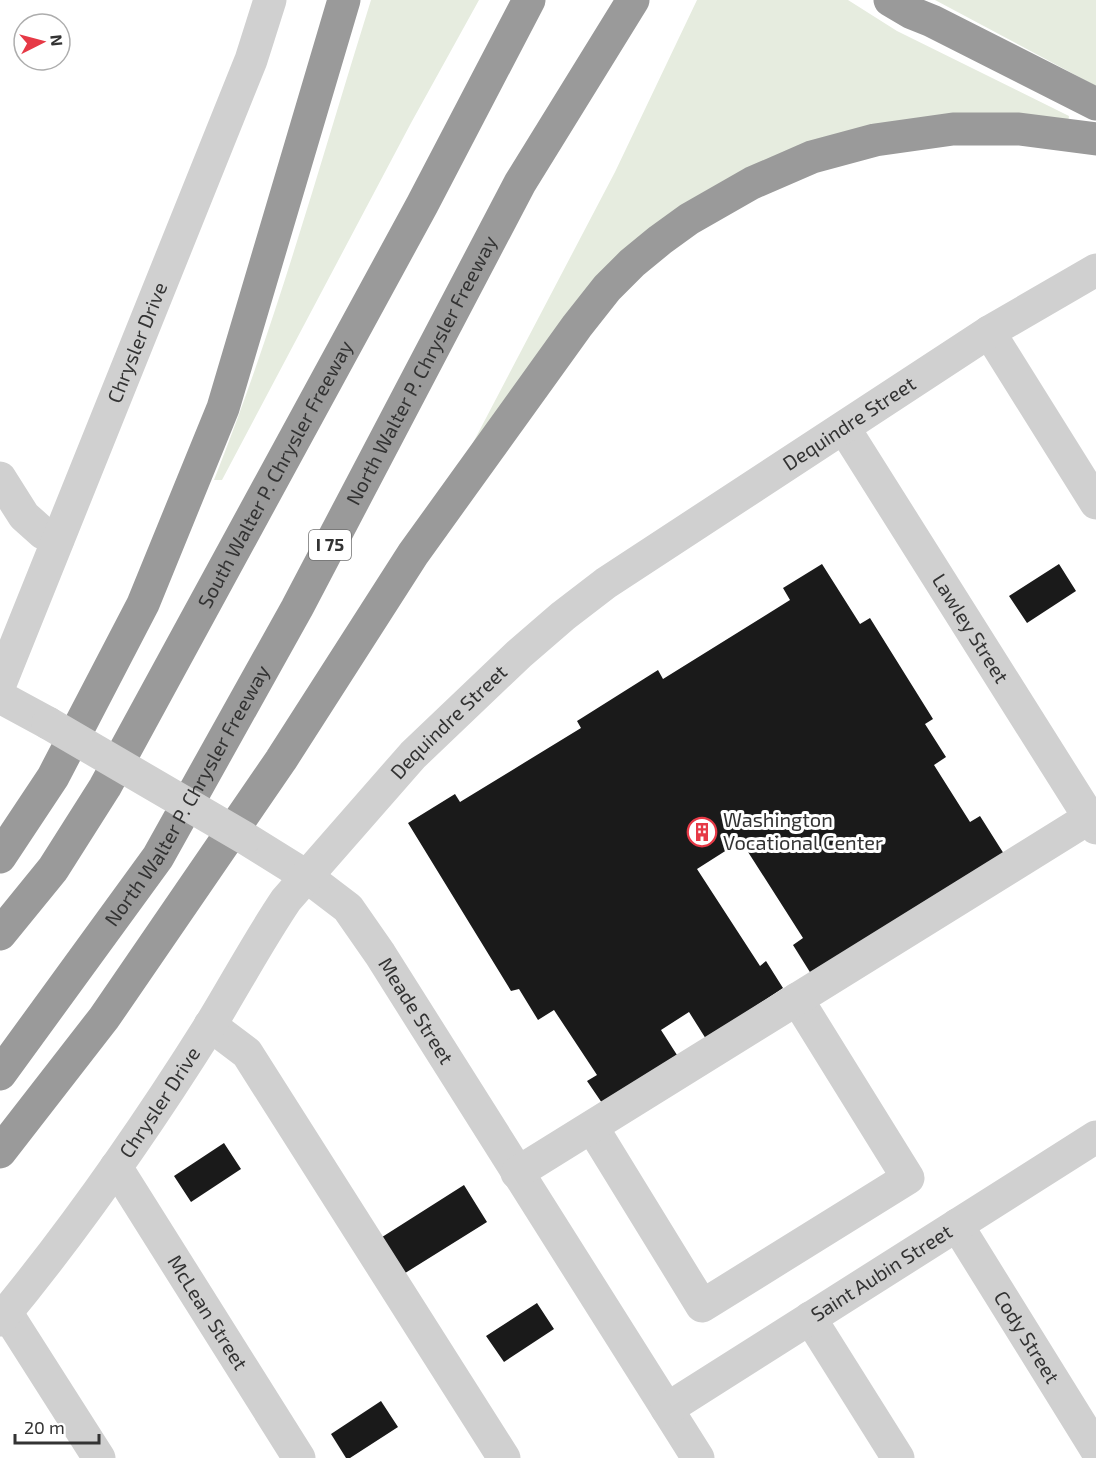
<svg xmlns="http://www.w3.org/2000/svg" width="1096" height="1458" font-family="'Exo 2',sans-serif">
<rect width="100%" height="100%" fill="#fff"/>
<path fill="#e6ecdf" d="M371 0H479L411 123 222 480H214C276 324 321 160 371 0Z
M697 0H848L897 31 1069 116 1068 123 963 117 656 234 453 481 615 172Z
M935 0H1096V86Z"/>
<path fill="#1a1a1a" d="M822 564 860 624 870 618 933 719 925 724 946 757 934 765 970 822 980 816 1004 854 813 977 793 945 803 938 741 841 697 869 760 966 766 961 783 988 706 1039 689 1012 661 1030 677 1055 602 1103 587 1081 597 1075 554 1010 538 1020 519 989 511 991 408 823 455 794 460 802 581 728 577 721 658 670 663 679 790 600 783 588Z
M1059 564 1076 591 1027 623 1009 596Z
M224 1143 241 1169 191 1202 174 1176Z
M464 1185 487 1222 402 1275 379 1239Z
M537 1303 554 1329 504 1362 486 1336Z
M381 1401 398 1427 350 1458H346L331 1434Z"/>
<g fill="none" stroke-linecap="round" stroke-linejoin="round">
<g stroke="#d0d0d0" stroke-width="33">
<path d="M989 332 1096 503"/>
<path id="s1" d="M844 428 1096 828"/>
<path d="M0 478 24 516 43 533 58 539"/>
<path id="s2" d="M0 684 251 60 270 0"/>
<path d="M0 697 48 723"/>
<path id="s3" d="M245 838 306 876 348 908 380 954 698 1458"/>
<path d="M210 1025 247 1053 504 1458"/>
<path d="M592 1127 702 1306 908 1178 797 999"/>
<path id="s4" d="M116 1167 299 1458"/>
<path d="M517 1173 1089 818"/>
<path id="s5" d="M957 1225 1096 1449"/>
<path d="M6 1312 99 1458"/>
<path d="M810 1318 898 1458"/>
<path id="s6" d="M0 1320C77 1227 147 1126 211 1024 236 983 259 940 286 900L413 755 519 654 563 616 606 583 989 332 1096 270"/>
<path id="s7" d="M667 1409 1096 1137"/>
</g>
<g stroke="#9a9a9a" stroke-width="33">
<path d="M890 0 912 13 932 21 1096 104"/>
<path d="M0 857 53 777 143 604 223 408 344 0"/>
<path id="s8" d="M0 934 53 869 105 787 422 205 529 0"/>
<path id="s9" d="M0 1074 158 857 297 608 520 183 633 0"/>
<path d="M0 1152 104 1018 281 760 413 554 577 326 607 288 632 263 660 240 689 219 752 183 812 157 875 140 953 129H1019L1096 139"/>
</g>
<path stroke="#d0d0d0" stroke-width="33" d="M48 723 245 838"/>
</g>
<defs>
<g id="building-ring" transform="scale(1.5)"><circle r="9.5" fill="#fff" stroke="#e63946" stroke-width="1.5"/><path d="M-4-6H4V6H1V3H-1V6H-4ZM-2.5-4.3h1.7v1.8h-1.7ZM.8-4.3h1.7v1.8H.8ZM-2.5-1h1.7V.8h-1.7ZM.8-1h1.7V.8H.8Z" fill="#e63946"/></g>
</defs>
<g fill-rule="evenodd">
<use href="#building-ring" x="702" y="832"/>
</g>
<g text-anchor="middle" stroke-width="6" stroke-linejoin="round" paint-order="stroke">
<rect fill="#fff" stroke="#707070" stroke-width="1.5" x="309" y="530" width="42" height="30" rx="4.5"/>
<g font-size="18" font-weight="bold" fill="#333">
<text x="330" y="551">I 75</text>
</g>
<g font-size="20" fill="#333" stroke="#fff">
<text dy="7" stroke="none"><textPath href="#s2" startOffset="368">Chrysler Drive</textPath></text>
<text dy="7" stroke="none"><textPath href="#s9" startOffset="822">North Walter P. Chrysler Freeway</textPath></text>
<text dy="7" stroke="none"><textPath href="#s6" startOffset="1251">Dequindre Street</textPath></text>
<text dy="7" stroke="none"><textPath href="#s8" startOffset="537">South Walter P. Chrysler Freeway</textPath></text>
<text dy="7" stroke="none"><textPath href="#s1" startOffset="237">Lawley Street</textPath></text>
<text dy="7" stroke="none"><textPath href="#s6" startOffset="750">Dequindre Street</textPath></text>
<text dy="7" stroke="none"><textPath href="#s9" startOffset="336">North Walter P. Chrysler Freeway</textPath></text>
<text dy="7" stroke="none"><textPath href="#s3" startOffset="248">Meade Street</textPath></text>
<text dy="7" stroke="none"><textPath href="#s6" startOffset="270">Chrysler Drive</textPath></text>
<text dy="7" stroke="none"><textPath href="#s7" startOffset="254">Saint Aubin Street</textPath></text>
<text dy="7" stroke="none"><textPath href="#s4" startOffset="172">McLean Street</textPath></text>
<text dy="7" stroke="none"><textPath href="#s5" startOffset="132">Cody Street</textPath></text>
</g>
<g font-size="20" fill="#333" stroke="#fff" text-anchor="start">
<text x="723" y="827">Washington<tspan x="723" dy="23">Vocational Center</tspan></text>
</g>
</g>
<g transform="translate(42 42) rotate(84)"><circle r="28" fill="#ffffff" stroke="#adadad" stroke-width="1.5"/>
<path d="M0-4.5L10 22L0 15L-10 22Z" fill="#e63946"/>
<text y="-9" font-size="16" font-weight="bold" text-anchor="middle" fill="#333333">N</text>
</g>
<path d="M15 1434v9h84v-9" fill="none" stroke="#333333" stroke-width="3"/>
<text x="24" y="1434" font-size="18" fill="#333333" stroke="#ffffff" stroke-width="4.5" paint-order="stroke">20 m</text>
</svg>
